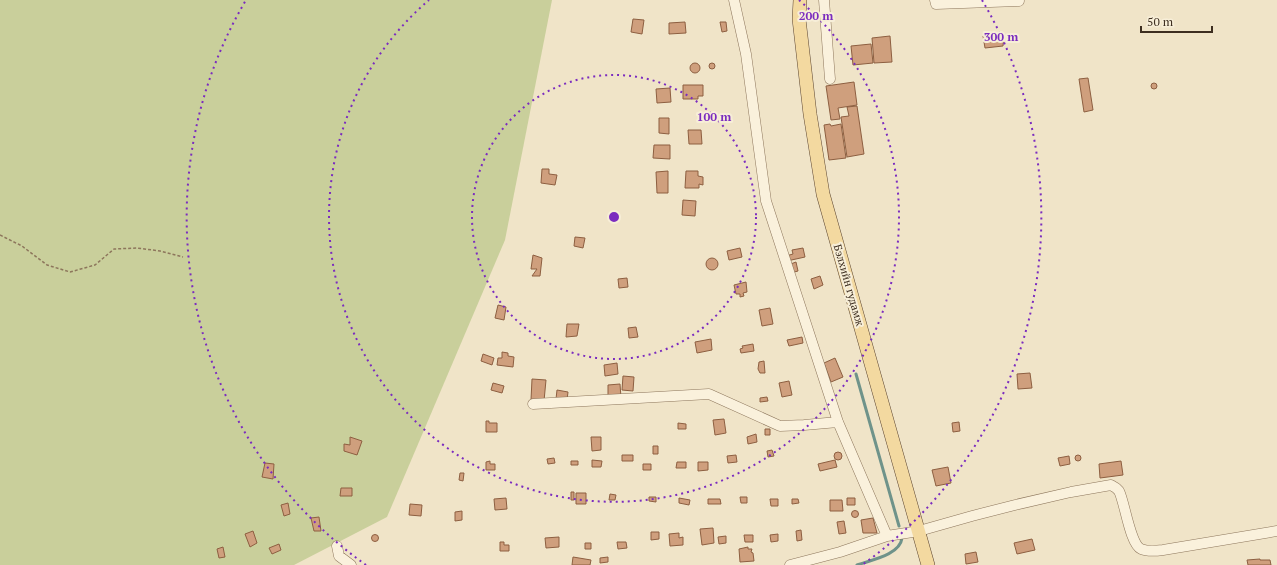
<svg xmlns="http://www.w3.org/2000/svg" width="1277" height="565" font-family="'PT Serif',serif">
<rect width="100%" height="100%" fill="#f0e4c8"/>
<path fill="#c9cf9b" d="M0 0H552L505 240 387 517 294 565H0Z"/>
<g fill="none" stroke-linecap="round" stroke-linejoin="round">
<path stroke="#6f938a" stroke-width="3" d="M856 374 899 526
M857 565C871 560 900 555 902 538"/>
</g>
<path fill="#cf9f7d" stroke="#8d5f41" d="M633 19 644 20 642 34 631 32Z
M685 22 686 33 669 34V23Z
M720 22H726L727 31 722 32Z
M1004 34 1003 46 985 48 983 36Z
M890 36 892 62 874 63 872 38Z
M871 44 873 63 853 65 851 46Z
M690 68a5 5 0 1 1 10 0a5 5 0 1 1-10 0Z
M709 66a3 3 0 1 1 6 0a3 3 0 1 1-6 0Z
M1088 78 1093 110 1084 112 1079 79Z
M854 82 857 105 838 108 840 119 831 120 826 86Z
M1151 86a3 3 0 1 1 6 0a3 3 0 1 1-6 0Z
M683 85H703V96H698V99H683Z
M670 88 671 102 657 103 656 89Z
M857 106 864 154 847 157 841 117 849 116 847 107Z
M659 118H669V134L659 133Z
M830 124 831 126 841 124 846 158 829 160 824 125Z
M688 130H701L702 144H689Z
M654 145H670V159L653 158Z
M542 169H549V174L557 175 555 185 541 183Z
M668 171V193H657L656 172Z
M686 171H698V176L703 177V185L699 184V188H685Z
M683 200 696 201 695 216 682 215Z
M575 237 585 238 583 248 574 246Z
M740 248 742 257 729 260 727 251Z
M803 248 805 257 787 261 786 256 793 254 792 250Z
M533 255 542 258 540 276H532L537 269H531Z
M706 264a6 6 0 1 1 12 0a6 6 0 1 1-12 0Z
M796 262 798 271 791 273 788 265Z
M820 276 823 285 814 289 811 279Z
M627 278 628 287 619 288 618 279Z
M746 282 747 292 743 293 744 296 740 297V294H736L734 285Z
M498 305 506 307 504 320 495 318Z
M770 308 773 324 762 326 759 310Z
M567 324H579L577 336 566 337Z
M636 327 638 337 629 338 628 328Z
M802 337 803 343 789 346 787 340Z
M711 339 712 350 697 353 695 342Z
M753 344 754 351 741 353 740 349 743 348 742 346Z
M502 352 508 353V356L514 357 513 367 497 365 498 358H502Z
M483 354 494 358 492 365 481 361Z
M835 358 843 377 831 382 824 363Z
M764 361 765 373H760L758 369 759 362Z
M617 363 618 374 605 376 604 365Z
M1030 373 1032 388 1018 389 1017 374Z
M623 376 634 377 633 391 622 390Z
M532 379 546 380 544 401 531 400Z
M789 381 792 395 782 397 779 383Z
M493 383 504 386 502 393 491 390Z
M620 384 621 398H608V385Z
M557 390 568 392 567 400 556 399Z
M767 397 768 401 760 402V398Z
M724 419 726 433 715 435 713 420Z
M486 421H489V423H497V432H486Z
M959 422 960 431 953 432 952 423Z
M678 423 686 424V429H678Z
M765 429H770V435H765Z
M756 434 757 442 748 444 747 437Z
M350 437 362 441 357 455 344 451V444L350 445Z
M591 437H601V450L592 451Z
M653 446H658V454H653Z
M772 450 774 456 768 457 767 451Z
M834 456a4 4 0 1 1 8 0a4 4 0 1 1-8 0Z
M1075 458a3 3 0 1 1 6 0a3 3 0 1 1-6 0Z
M622 455H633V461H622Z
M736 455 737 462 728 463 727 456Z
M1069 456 1070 464 1060 466 1058 458Z
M554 458 555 463 548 464 547 459Z
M592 460 602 461 601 467H592Z
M835 460 837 467 820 471 818 464Z
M490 461V464H495V470H486V462Z
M571 461H578V465H571Z
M1121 461 1123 475 1100 478 1099 464Z
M677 462H686V468H676Z
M698 462H708V470L698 471Z
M265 463 274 464 273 479 262 477Z
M643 464H651V470H643Z
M948 467 951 483 936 486 932 470Z
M460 473H464L463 481 459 480Z
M341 488H352V496H340Z
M571 492H574V500H571Z
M576 493H586V504H576Z
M610 494 616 495 615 500H609Z
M649 497H656V502L649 501Z
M740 497H747V503H741Z
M506 498 507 509 495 510 494 499Z
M679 498 690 500 689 505 679 503Z
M847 498H855V505H847Z
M708 499H720L721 504H708Z
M770 499H778V506H771Z
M792 499H798L799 503 792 504Z
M830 500H842L843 511H830Z
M288 503 290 514 284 516 281 505Z
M410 504 422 505 421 516 409 515Z
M851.5 514a3.5 3.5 0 1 1 7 0a3.5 3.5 0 1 1-7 0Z
M462 511V520L455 521V512Z
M319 517 321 531H314L311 518Z
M873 518 877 533H863L861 520Z
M844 521 846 533 839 534 837 522Z
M713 528 714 543 702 545 700 529Z
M801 530 802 540 797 541 796 531Z
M253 531 257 543 250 547 245 534Z
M651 532H659V539L651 540Z
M679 533V538L683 537V545L670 546 669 534Z
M778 534V541L771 542 770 535Z
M371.5 538a3.5 3.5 0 1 1 7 0a3.5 3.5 0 1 1-7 0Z
M744 535H753V542H745Z
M726 536V543L719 544 718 537Z
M559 537V547L546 548 545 538Z
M1032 539 1035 550 1017 554 1014 543Z
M500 542H504V545H509V551H500Z
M617 542H626L627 548 618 549Z
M585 543H591V549H585Z
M279 544 281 550 272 554 269 548Z
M223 547 225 557 219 558 217 549Z
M748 547V549H752L751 552 753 553 754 561 740 562 739 549Z
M976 552 978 562 966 564 965 554Z
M573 557 591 560 590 565H572Z
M608 557V562L600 563V558Z
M1260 559V560H1270L1271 565H1248L1247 560Z"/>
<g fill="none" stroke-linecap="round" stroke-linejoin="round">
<g stroke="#8d765c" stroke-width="11">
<path id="minor" d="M734 0 746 54 766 201 838 422 887 536
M824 0 830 79
M935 0 936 4 1019 1
M533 404 709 394 780 426 804 425 838 422
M337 546 339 556 351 565
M790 565 840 552 887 536 919 531 972 516 1015 505 1071 492 1111 485 1116 488 1119 491C1125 503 1130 544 1141 549 1148 552 1156 551 1163 550L1277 531"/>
</g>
<g stroke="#5b4430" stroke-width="14">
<path id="major" d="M800 0 799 19 810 114 823 194 928 565"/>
</g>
<path stroke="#8d765c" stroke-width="1.5" stroke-dasharray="3 2" stroke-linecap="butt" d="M0 235 22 246 47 265 70 272 95 265 114 249 137 248 160 251 183 257"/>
<use href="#minor" stroke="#faf1dc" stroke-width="10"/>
<use href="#major" stroke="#f3d9a0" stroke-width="13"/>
</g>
<g fill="none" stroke="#7b2cbf" stroke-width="2" stroke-dasharray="2 4">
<circle cx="614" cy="217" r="142"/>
<path d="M799 0A285 285 0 1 1 429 0"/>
<path d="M366 565A427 427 0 0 1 246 0M982 0A427 427 0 0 1 862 565"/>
</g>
<g text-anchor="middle" stroke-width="4" stroke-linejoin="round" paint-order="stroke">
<g font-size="11" fill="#3d2e20" stroke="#f7eed8">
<text transform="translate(849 285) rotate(74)" y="4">Бэлхийн гудамж</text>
</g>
</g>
<circle cx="614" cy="217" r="6" fill="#7b2cbf" stroke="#f7eed8" stroke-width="2"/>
<g font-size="12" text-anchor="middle" font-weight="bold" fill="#7b2cbf" stroke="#f7eed8" stroke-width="4" stroke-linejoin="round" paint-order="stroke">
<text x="816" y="20">200 m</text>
<text x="1001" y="41">300 m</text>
<text x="714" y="121">100 m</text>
</g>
<path d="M1141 26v6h71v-6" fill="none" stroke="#3d2e20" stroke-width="2"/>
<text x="1147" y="26" font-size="12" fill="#3d2e20" stroke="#f7eed8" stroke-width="3" paint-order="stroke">50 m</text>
</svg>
